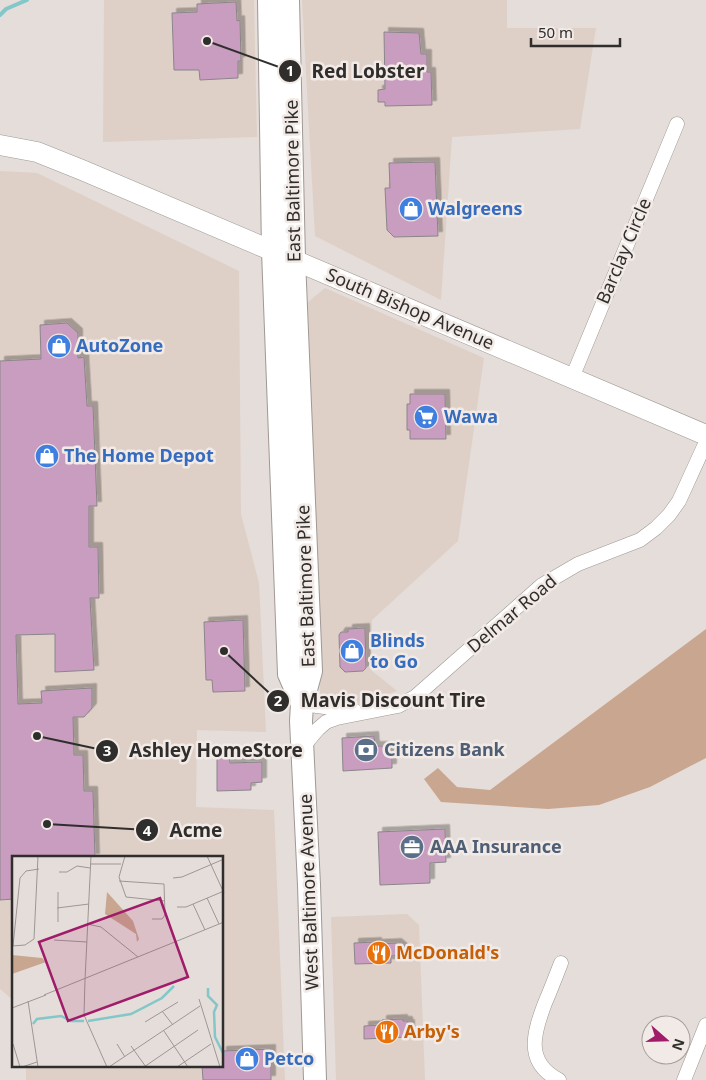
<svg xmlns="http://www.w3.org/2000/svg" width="706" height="1080" font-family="'Noto Sans',sans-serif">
<defs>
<filter id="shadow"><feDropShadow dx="4.5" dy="-4.5" stdDeviation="0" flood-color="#0004"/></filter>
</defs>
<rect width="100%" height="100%" fill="#e5ddd9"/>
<path fill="#ded0c7" d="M104 0H254L257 137 103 142Z
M302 0H507V28H596L580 129 452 137 441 300 315 236Z
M0 171 37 173 239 271 241 514 259 583 266 732 197 730 196 807 274 810 285 1080H26V1066H222V858H14V1001L0 989Z
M325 288 484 358 458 541 372 620 371 670 397 691 358 704 320 695 308 302Z
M407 914 419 925 425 1080H336L331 917Z"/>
<path fill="#c9a690" d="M706 629V758L650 787 599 805 548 809 441 802 424 779 438 768 457 787 490 790Z"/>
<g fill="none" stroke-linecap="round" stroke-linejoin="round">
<path stroke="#83c7c9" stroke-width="4" d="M0 15 6 9 27 0"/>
</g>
<path fill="#c89dbf" stroke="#8b858a" filter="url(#shadow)" d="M236 2 237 21 240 20 241 61H238V78L200 80 199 70H174L172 13 197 12V4Z
M384 32 419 33 421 54H427V72H431L432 105 385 106V102H378V90L385 89Z
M435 162 438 236 394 237 387 230 385 188H390L389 163Z
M67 323 78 333V358L84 357 87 406H93L97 506H89V547H98L99 598H90L94 670 55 672V634L16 635 18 704 42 703 41 691 92 688V708L84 717H73L74 755H83L84 791H93L95 858H14V899L0 900V361L41 359 40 325Z
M410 394H445L446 439H410V430H407V404H410Z
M243 620 245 691 213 692 212 680H206L204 622Z
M365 628 366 668 363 671 345 672 340 667 339 635 341 632H348V629Z
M374 736 375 746H385L392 754V768L343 771 342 738Z
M217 752H229L230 763 262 762V782L251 783V790L217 791Z
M445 829 446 862 430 863V883L380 885 378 832Z
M377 942V944L397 943 403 948V955L391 956V963L355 964 354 943Z
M403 1019V1021H408V1024H410V1037L364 1039V1026L382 1025V1020Z
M271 1049V1080H203L202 1066H222V1051Z"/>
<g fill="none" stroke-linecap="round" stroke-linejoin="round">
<g stroke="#9f9894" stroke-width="15">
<path id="street" d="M572 378 677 124
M302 704 355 711
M302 748 318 729 326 722 337 718 398 706 415 697 542 585 578 564 640 540 656 528 669 515 679 501 706 442
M559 1080C524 1062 534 1032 545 1003 551 989 556 976 561 963
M684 1080 706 1025"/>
</g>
<g stroke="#9f9894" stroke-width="21">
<path id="secondary" d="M0 145 37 152 82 170 706 435"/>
</g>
<g stroke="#9f9894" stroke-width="24">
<path id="primary" d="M269 0 273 251 289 674 302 704
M288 0 294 259 311 671 302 704 301 721 309 885 315 1080"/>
</g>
<use href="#street" stroke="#fff" stroke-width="14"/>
<use href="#secondary" stroke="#fff" stroke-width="20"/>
<use href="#primary" stroke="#fff" stroke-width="22"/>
</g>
<defs>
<g id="shop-disc" transform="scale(1.25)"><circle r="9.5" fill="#3f7fe0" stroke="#f2eae6"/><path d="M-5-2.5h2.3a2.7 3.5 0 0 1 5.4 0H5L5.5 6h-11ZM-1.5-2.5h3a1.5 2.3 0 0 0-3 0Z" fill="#fff"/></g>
<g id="supermarket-disc" transform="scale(1.25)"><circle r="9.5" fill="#3f7fe0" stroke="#f2eae6"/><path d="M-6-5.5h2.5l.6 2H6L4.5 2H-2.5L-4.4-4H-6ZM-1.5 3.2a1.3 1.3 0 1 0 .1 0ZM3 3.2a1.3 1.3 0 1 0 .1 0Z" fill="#fff"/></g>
<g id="bank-disc" transform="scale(1.25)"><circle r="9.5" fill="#5c6f8a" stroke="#f2eae6"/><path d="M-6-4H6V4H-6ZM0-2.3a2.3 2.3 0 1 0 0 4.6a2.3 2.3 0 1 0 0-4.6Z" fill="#fff"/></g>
<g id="office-disc" transform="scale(1.25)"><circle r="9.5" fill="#5c6f8a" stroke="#f2eae6"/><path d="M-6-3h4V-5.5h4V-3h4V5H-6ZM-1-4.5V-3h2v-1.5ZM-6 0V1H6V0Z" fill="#fff"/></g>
<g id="restaurant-disc" transform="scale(1.25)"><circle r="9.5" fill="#e8710a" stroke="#f2eae6"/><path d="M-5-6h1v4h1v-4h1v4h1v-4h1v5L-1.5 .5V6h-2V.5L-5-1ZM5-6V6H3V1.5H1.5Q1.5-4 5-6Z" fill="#fff"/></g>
</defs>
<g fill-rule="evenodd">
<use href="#shop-disc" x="411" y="209"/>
<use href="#shop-disc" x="59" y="346"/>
<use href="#supermarket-disc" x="426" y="417"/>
<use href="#shop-disc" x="47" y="456"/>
<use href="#shop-disc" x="352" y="651"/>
<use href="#bank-disc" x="366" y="750"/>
<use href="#office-disc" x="412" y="847"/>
<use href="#restaurant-disc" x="379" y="953"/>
<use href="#restaurant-disc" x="387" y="1032"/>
<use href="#shop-disc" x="247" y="1059"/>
</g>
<g text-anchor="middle" stroke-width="5" stroke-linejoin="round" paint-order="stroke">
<g font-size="18" fill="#302e2c" stroke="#f2eae6">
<text transform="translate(293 181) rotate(-91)" y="6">East Baltimore Pike</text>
<text transform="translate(624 251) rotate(-67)" y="6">Barclay Circle</text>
<text transform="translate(410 309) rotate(23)" y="6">South Bishop Avenue</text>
<text transform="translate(306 586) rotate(-92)" y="6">East Baltimore Pike</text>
<text transform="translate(512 614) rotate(-40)" y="6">Delmar Road</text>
<text transform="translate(309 892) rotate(-92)" y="6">West Baltimore Avenue</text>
</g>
<g font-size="18" font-weight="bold" fill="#366cbe" stroke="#f2eae6" text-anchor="start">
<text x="428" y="215">Walgreens</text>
<text x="76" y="352">AutoZone</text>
<text x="444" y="423">Wawa</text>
<text x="64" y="462">The Home Depot</text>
<text x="370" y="647">Blinds<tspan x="370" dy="21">to Go</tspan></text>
<text x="264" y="1065">Petco</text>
</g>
<g font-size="18" font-weight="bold" fill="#4e5e75" stroke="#f2eae6" text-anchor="start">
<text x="384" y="756">Citizens Bank</text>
<text x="430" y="853">AAA Insurance</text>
</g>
<g font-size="18" font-weight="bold" fill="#c56008" stroke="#f2eae6" text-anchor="start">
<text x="396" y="959">McDonald's</text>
<text x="404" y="1038">Arby's</text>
</g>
</g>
<g transform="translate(12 856)">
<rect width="211" height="211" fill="#e5ddd9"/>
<path d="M95 36 121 65 127 83 125 86 124 78 93 58ZM0 99 30 102 34 106 0 118Z" fill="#c9a690"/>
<path fill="none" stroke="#83c7c9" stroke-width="2.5" d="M196 132V140L205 149 202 156 203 181 212 199M76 165 119 158 150 142 162 130M21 168 25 163 49 160 59 165H72"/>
<path fill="none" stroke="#9d9794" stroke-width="1" d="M113 0 107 21 114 41 153 45M195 0 212 37M78 8H109M47 16H55L65 10 78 12M161 22 170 21 212 3M107 25 152 28 153 59 150 63H140M46 36V66M195 42 207 68M181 48 193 74M165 51H174L212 35M45 52 77 48M75 68 89 71 126 101M42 84 75 86M0 90 13 89 22 83 26 0M1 90 8 22 14 15 27 13M73 124 72 159 95 211M73 124 79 0M32 139 212 66M187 143 208 211M16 145 26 211M0 152 34 139M150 155 161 169M133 166 166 146M152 175 176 211M1 188 8 211M105 188 113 201M119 190 134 211M10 211 25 206M97 211 188 150M132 211 186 174M165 211 199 188"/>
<path fill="#a01b69" fill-opacity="0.15" stroke="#a01b69" stroke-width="2.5" d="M148 42 176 121 56 165 27 86Z"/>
<rect width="211" height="211" fill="none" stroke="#302e2c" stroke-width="2.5"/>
</g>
<path fill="none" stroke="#302e2c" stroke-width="2" d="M207 41L290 71M224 651L278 701M37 736L107 751M47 824L147 830"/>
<g fill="#302e2c" stroke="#f2eae6" stroke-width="2">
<circle cx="207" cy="41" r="5"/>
<circle cx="224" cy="651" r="5"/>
<circle cx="37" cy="736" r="5"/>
<circle cx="47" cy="824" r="5"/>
<circle cx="290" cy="71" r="12"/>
<circle cx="278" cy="701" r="12"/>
<circle cx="107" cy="751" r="12"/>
<circle cx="147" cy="830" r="12"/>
</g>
<g font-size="15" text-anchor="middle" font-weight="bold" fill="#fff">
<text x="290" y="76">1</text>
<text x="278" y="706">2</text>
<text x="107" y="756">3</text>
<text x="147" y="836">4</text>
</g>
<g font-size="19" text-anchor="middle" font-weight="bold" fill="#302e2c" stroke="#f2eae6" stroke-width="5" stroke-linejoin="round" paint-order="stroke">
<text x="368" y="78">Red Lobster</text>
<text x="393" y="707">Mavis Discount Tire</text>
<text x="216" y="757">Ashley HomeStore</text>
<text x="196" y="837">Acme</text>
</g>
<g transform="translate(666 1040) rotate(110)"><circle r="24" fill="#f2eae6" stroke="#a49f9c"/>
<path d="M0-4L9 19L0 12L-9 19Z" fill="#a01b69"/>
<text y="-8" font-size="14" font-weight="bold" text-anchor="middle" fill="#302e2c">N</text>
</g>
<path d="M531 38v8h89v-8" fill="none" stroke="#302e2c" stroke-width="2.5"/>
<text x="538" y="38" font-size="15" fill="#302e2c" stroke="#f2eae6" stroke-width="4" paint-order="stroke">50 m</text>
</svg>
